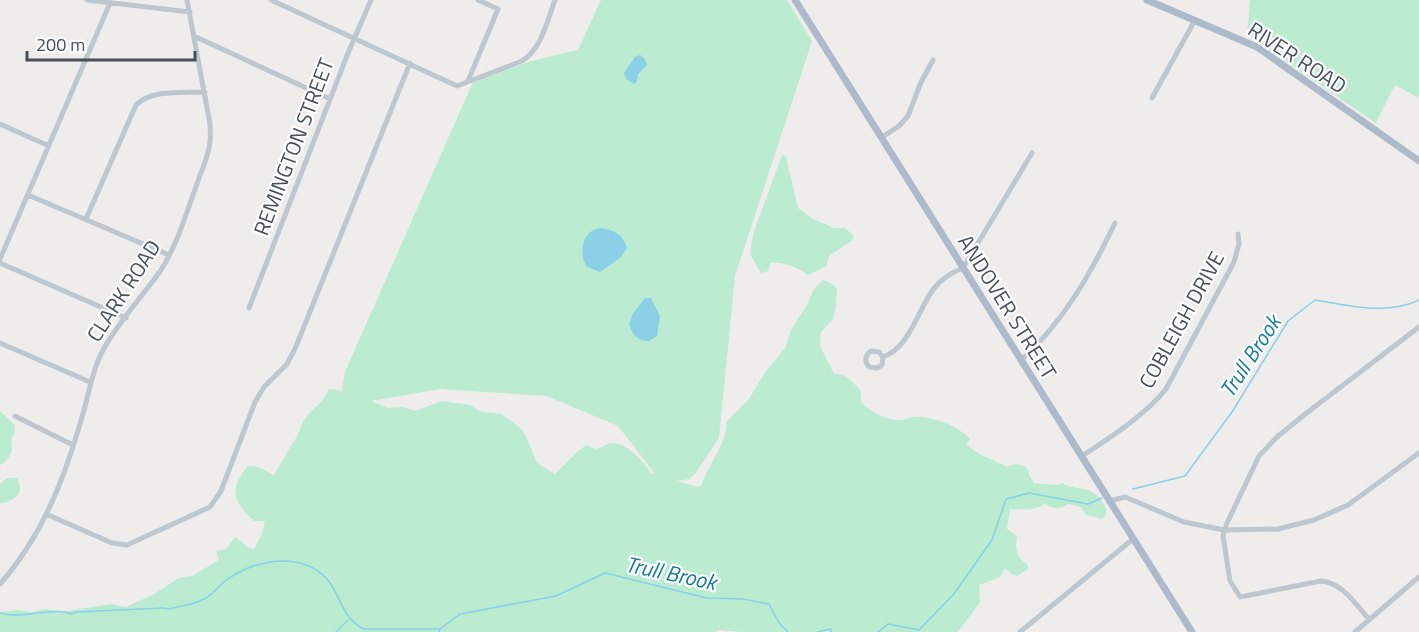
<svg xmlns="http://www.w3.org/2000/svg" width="1419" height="632" font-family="'Titillium Web',sans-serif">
<rect width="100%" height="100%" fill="#efecec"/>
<path fill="#bbebd0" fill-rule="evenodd" d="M601 0H787L812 41 735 276 719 438 695 474 689 479 677 481 698 487 702 485C707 465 729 441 726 422L749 399 766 371 785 348 791 330 808 303 813 290 823 280 831 283 837 289 836 306 833 319 821 332 820 346 834 374C845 372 854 384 861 391V402C869 411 890 422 902 420 907 419 911 417 916 417 932 416 959 426 970 439L966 444C978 456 993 459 1007 467 1017 463 1022 463 1029 471V475L1034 483 1058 485 1062 483C1080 493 1092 483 1104 505 1108 511 1107 514 1102 519L1086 515 1081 507 1068 504C1060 510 1053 509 1045 504 1036 510 1022 510 1010 509L1007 529 1017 536C1015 549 1016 557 1028 565V569L1017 576 1011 574 1005 568 1000 577 979 585 980 602 958 632H742L719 630 715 632H0V612L18 610 31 612 45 609 61 612 110 604 126 607 154 594 179 578 192 576 219 560 216 550C226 553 229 544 235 537L248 547 254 549 262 534 265 521H254C232 501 229 489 248 466L259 467 274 475C281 464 287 452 294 441 299 435 300 426 305 419 312 408 324 403 329 389L342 391 345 372 473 82 531 61 578 50ZM440 389 547 396 618 426 655 474 651 473C644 462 628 443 613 443 608 443 600 448 595 449L586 445 577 452 555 474 537 463 525 434 519 427 501 414 481 412 470 405 442 401 416 411 403 407 388 408 371 401Z
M1250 0H1419V98L1395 85 1376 123 1247 35Z
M782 155 786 157 798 208 813 219 834 228H845L852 234 854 239 829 256 826 266 808 275C797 267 784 262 770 263L768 271 761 273 750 254 753 234Z
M0 411 15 425 14 434 11 439C14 450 11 459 0 465Z
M7 478H17C25 494 15 501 0 503V484Z"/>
<path fill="#8bd0e6" d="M640 55 644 58 647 65 638 74 637 81 634 84 626 79 624 73 635 57Z
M600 228C614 230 623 234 627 248L621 257 600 272 587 267C578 254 582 230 600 228Z
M645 298H651L660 316 657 336 649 341C638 341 632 335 629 324L633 313Z"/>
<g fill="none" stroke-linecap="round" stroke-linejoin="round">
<path stroke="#8bd0e6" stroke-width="1.5" d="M1133 489 1185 476 1232 412 1288 321 1315 300C1349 305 1387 316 1419 300
M0 613C19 620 56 606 71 614L76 612 163 608 169 609C181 606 193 605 204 599 213 595 217 587 225 581 252 561 295 551 323 575 342 592 339 617 364 629H440
M336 632 348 620
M439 632 440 629 460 614 556 596 605 573 707 598 743 599 769 604 779 623 788 632
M817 632 831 629V632
M878 632 888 624 919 630 953 595 992 540 1006 499 1029 493 1088 504 1102 498"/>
<path stroke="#bec6ce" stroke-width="5" d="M87 0 190 12
M271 0 457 86 522 61C542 48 547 21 555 0
M194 36 330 99
M468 81 498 9 478 0
M1152 98 1195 20
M0 124 49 146
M881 138 899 126 908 116 921 82 933 60
M28 195 169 255
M86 219 136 105C152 89 183 93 205 92
M0 259 110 3
M0 263 126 318
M249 308 348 53 371 0
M0 343 90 382
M883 357 882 365 877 368 869 367C864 361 865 355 871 351L879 352 883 357C912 346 917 308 936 286 943 278 953 272 963 268L1032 153
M1021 360C1063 323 1091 273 1115 223
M15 416 73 445
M1082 456C1111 437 1144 416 1166 389L1234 262 1239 244 1238 234
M1110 501 1125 497 1184 522 1224 530 1278 529 1314 520 1348 505 1419 453
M46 514 112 543 127 545 210 507 221 491 255 402 264 387 287 364 295 349 410 63
M0 584C42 537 65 477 82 417 89 395 91 373 102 352 118 322 142 297 161 270 178 243 187 211 198 181 202 169 209 155 210 142 211 136 210 129 210 124L187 0
M1369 619C1355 604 1343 583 1321 581L1240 597 1230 581 1223 536 1227 523 1259 456 1277 437 1304 415 1419 327
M1020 632 1133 539
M1355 632 1419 577"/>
<path stroke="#adbaca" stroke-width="7" d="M795 0 1192 632
M1147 0 1257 47 1419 161"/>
</g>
<g text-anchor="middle" stroke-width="4.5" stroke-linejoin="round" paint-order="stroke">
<g font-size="21" fill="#464f58" stroke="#fff">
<text transform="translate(1297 58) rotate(33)" y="7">RIVER ROAD</text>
<text transform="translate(294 147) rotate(-69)" y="7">REMINGTON STREET</text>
<text transform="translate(124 291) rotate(-57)" y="7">CLARK ROAD</text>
<text transform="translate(1007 307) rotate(58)" y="7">ANDOVER STREET</text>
<text transform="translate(1182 320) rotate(-61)" y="7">COBLEIGH DRIVE</text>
</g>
<g font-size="22" font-style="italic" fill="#147b9d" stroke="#fff">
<text transform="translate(1250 356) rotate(-57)" y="8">Trull Brook</text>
<text transform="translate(671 573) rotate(12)" y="8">Trull Brook</text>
</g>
</g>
<path d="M27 51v9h168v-9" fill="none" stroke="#464f58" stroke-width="3"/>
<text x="36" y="51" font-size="18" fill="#464f58" stroke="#ffffff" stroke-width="4.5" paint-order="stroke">200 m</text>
</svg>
